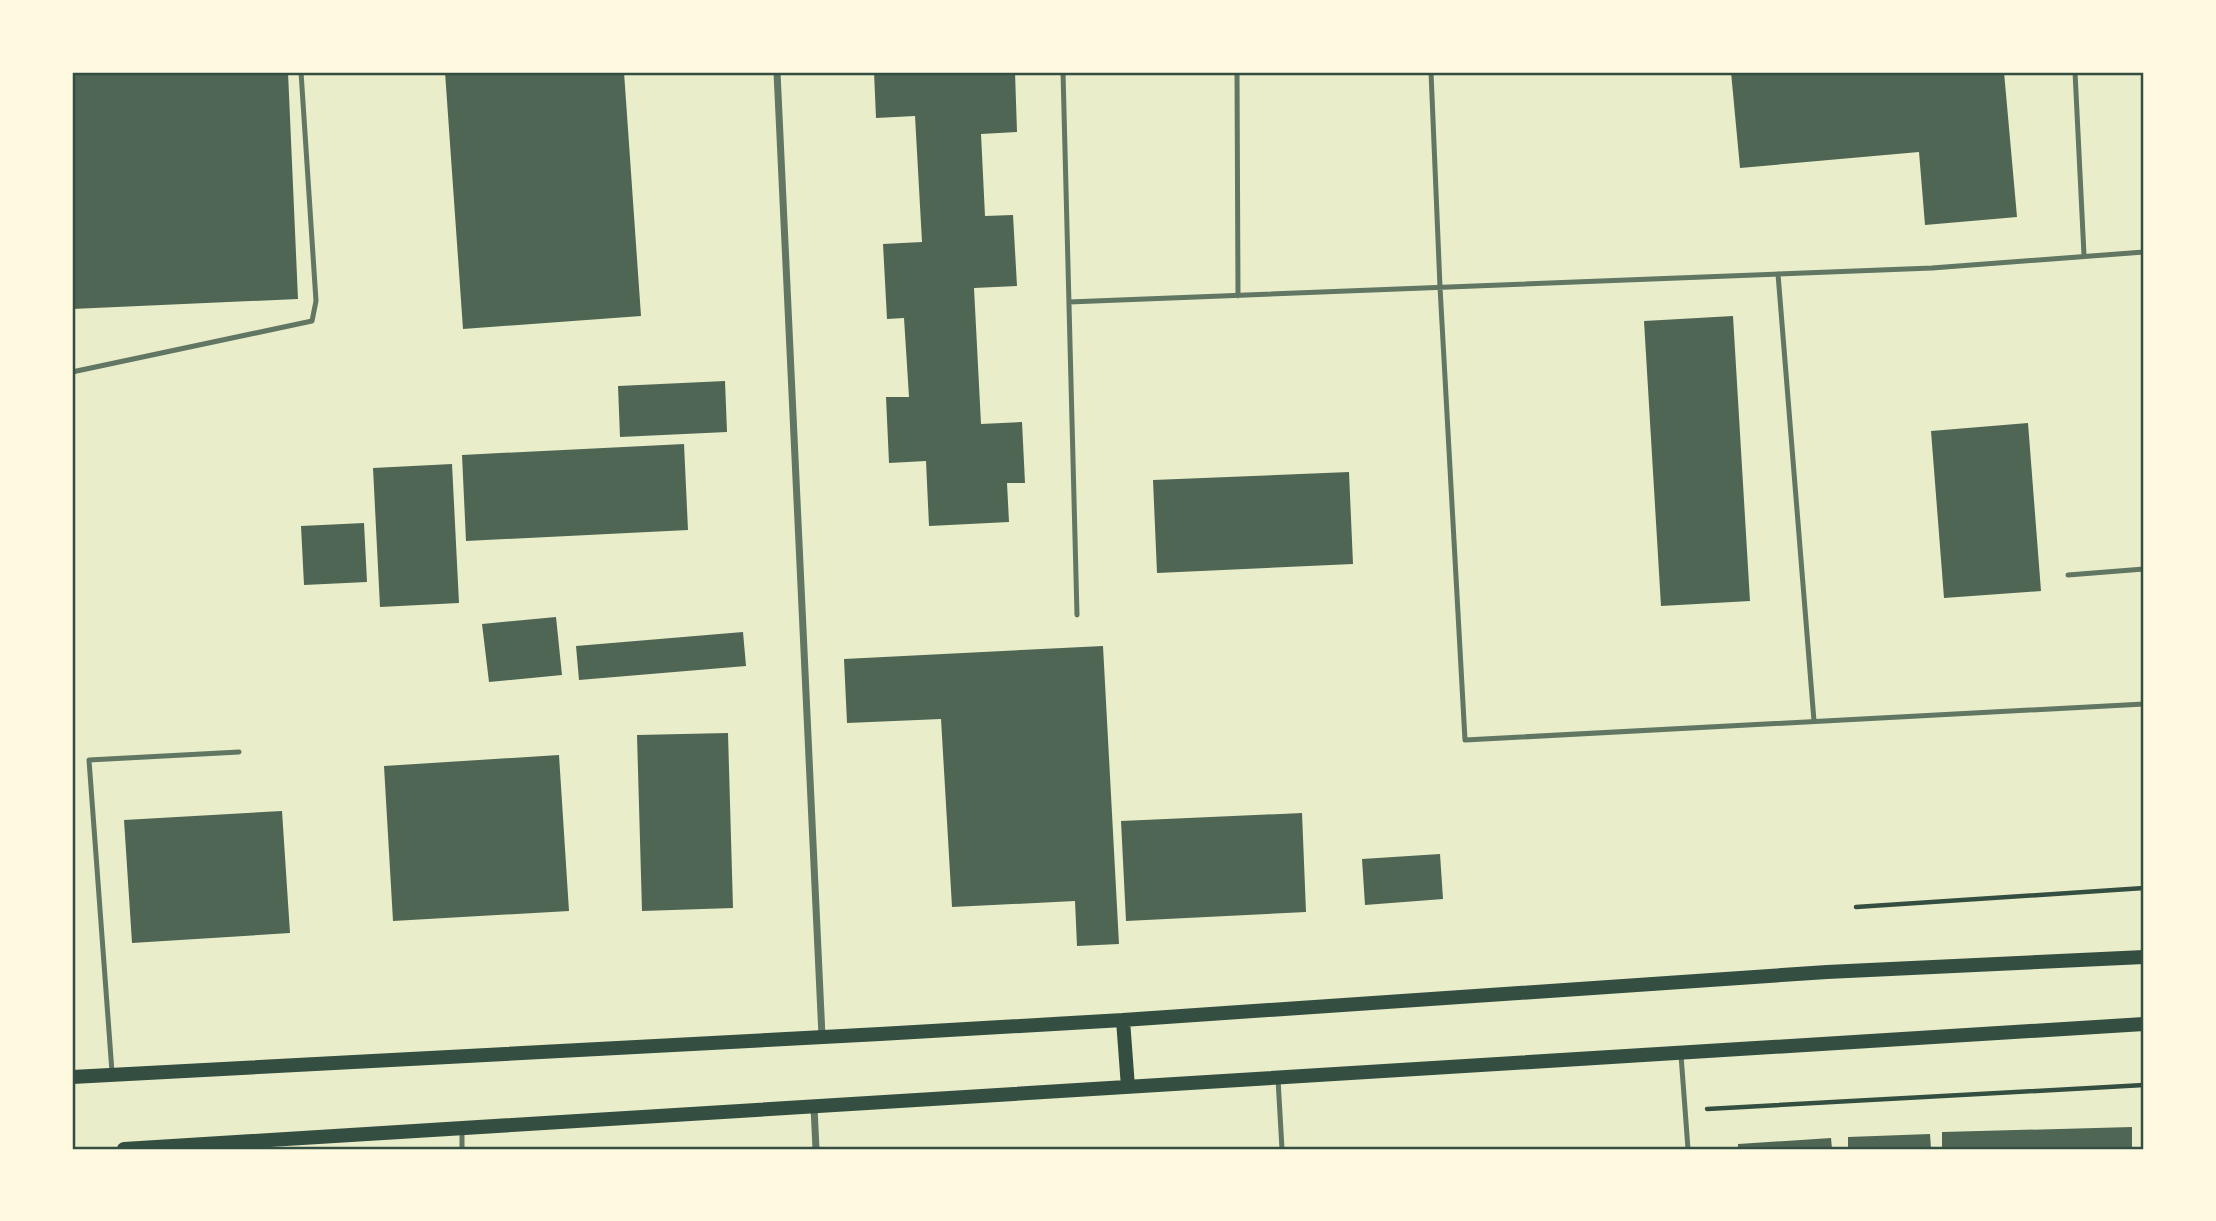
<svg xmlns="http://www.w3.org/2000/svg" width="2216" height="1221" font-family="Barlow,sans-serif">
<rect width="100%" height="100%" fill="#e9edc9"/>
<path fill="#4f6655" d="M72 72H288L298 299 72 309Z
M445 72H624L641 316 463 329Z
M874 72H1015L1017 132 981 134 985 216 1013 215 1017 286 974 288 981 424 1022 422 1025 483H1007L1009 522 929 526 926 461 889 463 886 397H909L904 318 887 319 883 244 922 242 915 116 876 118Z
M1731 72H2004L2017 217 1925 225 1919 152 1740 168Z
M1733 316 1750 601 1661 606 1644 321Z
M725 381 727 432 620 437 618 386Z
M2028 423 2041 591 1944 598 1931 431Z
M684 444 688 530 466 541 462 455Z
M452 464 459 603 380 607 373 468Z
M1349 472 1353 564 1157 573 1153 480Z
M364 523 367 582 304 585 301 526Z
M556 617 562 675 489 682 482 624Z
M743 632 746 666 579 680 576 646Z
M1103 646 1119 944 1077 946 1075 901 952 907 941 719 847 723 844 659Z
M728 733 733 908 642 911 637 735Z
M559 755 569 911 393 921 384 766Z
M282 811 290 933 132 943 124 820Z
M1302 813 1306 912 1126 921 1121 821Z
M1440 854 1443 899 1365 905 1362 859Z
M2132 1127V1149H1942V1132Z
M1930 1134 1931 1149H1848V1137Z
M1831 1138 1832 1149H1738V1144Z"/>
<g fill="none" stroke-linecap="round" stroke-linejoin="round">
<path stroke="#344e41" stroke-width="4.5" d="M1856 907 2144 888
M1707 1109 2144 1085"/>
<path stroke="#617663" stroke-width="5" d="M1063 72 1077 615
M1237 72 1238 296
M1431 72 1440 287 1465 740 2144 704
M2075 72 2084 255
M1778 274 1814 721
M1069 302 1932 268 2144 252
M72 372 312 321 316 301 301 72
M2068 575 2144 569
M1681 1055 1688 1149
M112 1072 89 760 239 752
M1278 1079 1282 1149
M462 1149V1128"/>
<path stroke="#617663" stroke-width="7" d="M777 72 822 1036
M814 1107 816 1149"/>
<path stroke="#344e41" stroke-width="14" d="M1123 1020 1128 1087
M72 1077 880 1034 1123 1020 1827 972 2144 957
M124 1149 2144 1024"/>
</g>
<rect width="2216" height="1221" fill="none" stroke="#fefae0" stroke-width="147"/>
<rect x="74" y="74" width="2068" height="1074" fill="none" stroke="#344e41" stroke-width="2.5"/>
</svg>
